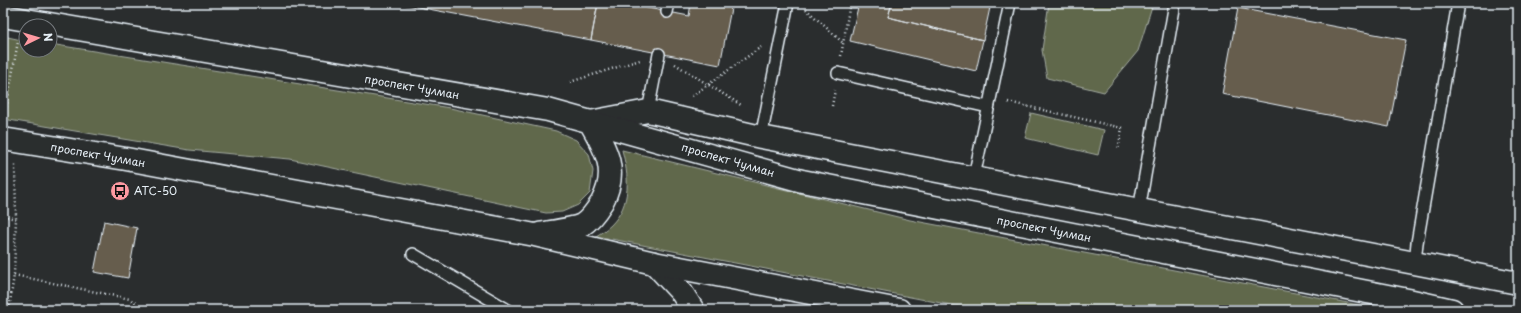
<svg xmlns="http://www.w3.org/2000/svg" width="1521" height="313" font-family="'Playpen Sans',sans-serif">
<rect width="100%" height="100%" fill="#2a2d2e"/>
<filter id="ink" filterUnits="userSpaceOnUse"><feTurbulence type="fractalNoise" baseFrequency=".025" numOctaves="2"/><feDisplacementMap in="SourceGraphic" scale="8" xChannelSelector="R" yChannelSelector="G"/><feConvolveMatrix kernelMatrix="1 2 1 2 8 2 1 2 1" color-interpolation-filters="sRGB"/></filter>
<g filter="url(#ink)">
<path fill="#61674c" stroke="#a4aca2" d="M1049 3H1153L1138 51 1104 92 1047 78 1042 50Z
M3 36 26 41V50H50V44L450 108 556 131 576 140 589 154 593 171 590 193 578 205 562 212 546 213 290 159 189 150 3 119Z
M1031 113 1104 130 1098 155 1025 138Z
M622 150 910 220 1385 310H977L596 236C601 233 607 229 611 225 632 204 629 176 622 150Z"/>
<path fill="#665d4e" stroke="#e8f1f8" d="M397 3H598L591 40Z
M598 3H622L689 16 691 3H732L720 65 591 40Z
M859 3H892L888 17 983 40 976 71 850 41Z
M892 3H991L983 40 888 17Z
M1238 8 1406 40 1389 127 1222 94Z
M104 221 137 228 128 278 94 272Z"/>
<g fill="none" stroke-linecap="round" stroke-linejoin="round">
<g stroke="#e8f1f8" stroke-width="14">
<path id="service" d="M667 12 669 3
M838 73 988 107
M648 111 659 54
M761 137 788 3
M974 177 1010 3
M1139 210 1175 3
M413 254 508 310
M1415 262 1417 243 1458 3"/>
</g>
<g stroke="#e8f1f8" stroke-width="25">
<path id="minor" d="M590 122 648 111 761 137 1518 283
M654 263 682 293 693 310"/>
</g>
<g stroke="#e8f1f8" stroke-width="25">
<path id="secondary" d="M3 16 548 110 802 181 1408 300 1452 310
M3 139 126 159 535 235 654 263 899 310
M539 234C549 232 574 229 582 225 590 220 597 210 602 202 619 171 606 150 590 122"/>
</g>
<path stroke="#e8f1f8" stroke-width="2.5" stroke-dasharray="1 3" stroke-linecap="butt" d="M806 9 843 43
M841 56 850 3
M675 64 741 105
M570 82 640 60
M692 96 761 47
M1008 102 1122 128 1118 150
M832 106 835 90
M5 115 18 41
M3 216 16 219
M14 275 130 299 145 310
M9 310 14 275 16 219 15 165"/>
<use href="#service" stroke="#2a2d2e" stroke-width="11"/>
<use href="#minor" stroke="#2a2d2e" stroke-width="22"/>
<use href="#secondary" stroke="#2a2d2e" stroke-width="22"/>
</g>
</g>
<defs>
<g id="bus-disc" transform="scale(1)"><circle r="9.5" fill="#ff9aa2" stroke="#2a2d2e"/><path d="M-5-6H5V4H4V6H2V4H-2V6H-4V4H-5ZM-3.5-4V0h7V-4ZM-3.5 1.2v1.5H-2V1.2ZM2 1.2v1.5H3.5V1.2Z" fill="#111"/></g>
</defs>
<g fill-rule="evenodd">
<use href="#bus-disc" x="120" y="191"/>
</g>
<g text-anchor="middle" stroke-width="3" stroke-linejoin="round" paint-order="stroke">
<g font-size="11" fill="#e8f1f8" stroke="#2a2d2e">
<text transform="translate(412 87) rotate(10)" y="4">проспект Чулман</text>
<text transform="translate(98 155) rotate(10)" y="4">проспект Чулман</text>
<text transform="translate(728 160) rotate(16)" y="4">проспект Чулман</text>
<text transform="translate(1044 229) rotate(11)" y="4">проспект Чулман</text>
</g>
<g font-size="11" fill="#e8f1f8" stroke="#2a2d2e" text-anchor="start">
<text x="134" y="195">АТС-50</text>
</g>
</g>
<rect width="1521" height="313" fill="none" stroke="#2a2d2e" stroke-width="16"/>
<rect x="8" y="8" width="1505" height="297" fill="none" stroke="#e8f1f8" stroke-width="1.5" filter="url(#ink)"/>
<g transform="translate(38 38) rotate(85)"><circle r="19" fill="#2a2d2e" stroke="#767b7f"/>
<path d="M0-3L7 15L0 10L-7 15Z" fill="#ff9aa2"/>
<text y="-6" font-size="11" font-weight="bold" text-anchor="middle" fill="#e8f1f8">N</text>
</g>
</svg>
